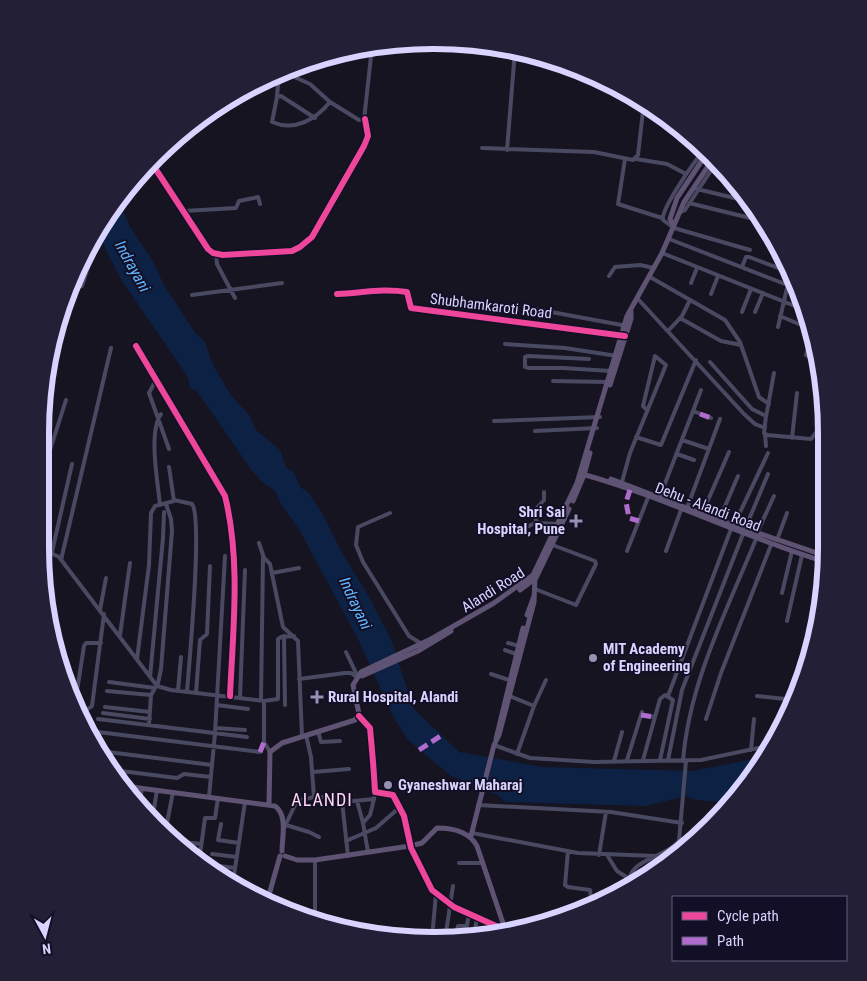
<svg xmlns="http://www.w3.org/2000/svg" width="867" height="981" font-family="'Roboto Condensed',sans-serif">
<rect width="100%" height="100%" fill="#161421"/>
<path fill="#0d2144" d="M119 200 130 227 153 261 164 285 196 334 205 342 212 363 230 394 250 416 256 430 280 450 286 467 294 473 300 487 309 493 323 515 342 553 368 595 392 642 413 708 459 752 543 767 692 771 764 757 746 787 731 803 696 800 686 796 646 806 505 802 497 795 451 776 408 740 393 716 358 639 300 531 281 504 275 491 260 480 250 468 197 391 190 388 188 377 122 281 105 248 99 228Z"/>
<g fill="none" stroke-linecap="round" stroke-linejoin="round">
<path stroke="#4a4962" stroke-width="4" d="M283 72 310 84 330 102
M277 96 278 85 285 73
M315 118 281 96 277 97 272 122C295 132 316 119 330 102L359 120H364L372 47
M482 148 594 152 633 160 638 155 644 102
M507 150 515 50
M704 150C695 161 661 208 663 220L674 228 750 250
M625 159 618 204 662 218
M636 159 667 164 686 174
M151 162 208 249 213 253 223 255 292 251 300 247 312 237 364 146 368 136 365 119
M697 189 751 202
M689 203 762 221
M184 211 236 208 239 201 258 197 260 204
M679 213 685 210 716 163
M669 239 785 284 786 281 796 285
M662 253 805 310
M216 254 217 264 235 298
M742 267 746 257H749L789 272
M609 276 615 267 640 265 654 268
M650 277 725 320 740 342 759 397 769 404
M691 283 697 268
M74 287 82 286 91 258
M337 294C362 293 382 288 407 292L411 308 623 336
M711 294 718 276
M192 295 282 283
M638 299 744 414 755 424 765 428
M535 309 627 326
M742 312 751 289
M755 312 763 293
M780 316 813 330
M680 318 721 341 741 345
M778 327 787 288 799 293
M669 330 682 316 690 300
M814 332 806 355 819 362
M505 344 565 348 617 356
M136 346 225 496C241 561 233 629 230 696
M589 359 528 356 525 357V367L529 368H563L611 371
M710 362 752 409 766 416 764 433 767 435 811 439 826 420
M156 380 149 393 169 449
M553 381 608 382
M693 411 701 390
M766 417 774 373
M494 421 600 417
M535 431 597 428
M765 434 766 446
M636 437 661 445 696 360
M792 438 797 393
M682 440 709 449
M677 454 694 460
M43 472 66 400
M622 482 630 453 666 365 655 356 643 406 647 410
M544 492V500L535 510 536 521 539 523 559 524
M659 499 693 411 711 418
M174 500 192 504C203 518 189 665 187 692
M160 505C158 483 148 432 161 414
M687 508 720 419
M390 513 358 527 356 545 363 562 409 636 422 644
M702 514 729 452
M719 520 738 476
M734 525 768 453
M529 526 537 522
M745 529 768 474
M757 533 774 496
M777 540 787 513
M259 543 264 558 270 564 283 627 298 641 302 736
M40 548 59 557 157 686 171 690 264 701V742L270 752
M627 551 649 495
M666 551 681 510
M52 552 72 464
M61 560 111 348
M272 573 299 568
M535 589 576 605 596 564 595 561 550 544
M782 593 792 551
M100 610 106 578
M787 621 802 555
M120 635 130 563
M284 636 285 705
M101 643H86L84 646 75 704 78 707 88 709 92 706C96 676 100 645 104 614
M508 643 519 646
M505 650 516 654
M346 652 357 675
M137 659 149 565 151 513 155 506 174 501 169 467
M491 674 509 680
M150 677 163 538 164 512
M299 679 345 673H351L357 677
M109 682 155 688
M801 684 820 560
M107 691 151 695
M178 691 181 657
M196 693 200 640 207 634 210 566
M507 695 534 706 546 680
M668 696 731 529
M757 696 795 700
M240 697 245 570
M261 700 263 557
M264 701 278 699V639L281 637 294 636
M217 705 248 709
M105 707 150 712
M103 713 150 719
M641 715 655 717
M359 716 370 728C372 750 374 770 375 792L393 795 404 816 411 848 432 890 454 907 505 930
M98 719 247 737
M706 719 721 673 771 545
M149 725 151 695 158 683 161 669 172 531 171 519 166 504
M216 728 245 730
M318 731 321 742 340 741
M98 732 260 752 264 742
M306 735 311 757 314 797H336L344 802 374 799 375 792
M494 745 530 758 594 762 701 760 772 745
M751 750 754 719
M100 751 212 765
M517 754 534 706
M627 760 642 712
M643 760 660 699 665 695 673 700 660 760
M668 760 682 690 743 534
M614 761 622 732
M683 761C689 683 727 610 756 539
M113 770 177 778 184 774 211 777
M313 772 349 769
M209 797 215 733 225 556
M342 801 348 856
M357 801 363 823
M478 805 611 812 682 823
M139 808 142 788
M152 821 157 790
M221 824 218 840 239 843
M286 825 309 832 319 837
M284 828 297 801 314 797
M165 833 173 792
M472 833 578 853 656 856
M174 841 201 844
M346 841 376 828 400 807
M679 841 692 844
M568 851 565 885 568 887 590 890 592 906
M368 852 363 823 370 815 374 799
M212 854 237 857
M599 855 606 812
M607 855 617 871 628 878
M199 862 205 818H215L218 798
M459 863H483
M211 865 235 868
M233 882 245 802
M628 887C628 857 663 860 679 841L686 761
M315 921V860
M432 938 436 894
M473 938 477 919
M445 939 453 886
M464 939 469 915
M455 940 458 926H467"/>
<path stroke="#5e5373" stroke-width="5" d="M674 227 670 219 677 198 707 153
M610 385 631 319V312
M582 474C665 497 743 537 826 562
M611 479 713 518 826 556
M573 501 584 475 590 453
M520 590 536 578 569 509
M527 615 534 596
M360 675 362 676 418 651 451 631
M496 739 523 628
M124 786 275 806C288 815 282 838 282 851
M269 804 270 752 282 743 355 720 359 714 353 685 361 672 431 639 494 603 533 575 577 483 627 316 662 253 684 202 713 159
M471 836 494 745 499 735 534 602 535 577
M285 856 297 860H315L410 846 422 843 437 828C453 828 469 831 477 846L506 932
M267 902 280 856"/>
<path stroke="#b06ccc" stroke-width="5" stroke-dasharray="10 5" stroke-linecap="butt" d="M700 414 711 418
M630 490 626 502 629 518 639 521
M641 715 655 717
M419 750 442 735
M260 752 264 742"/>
<g stroke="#130f26" stroke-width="9">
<path id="cycleway" d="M151 162 208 249 213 253 223 255 292 251 300 247 312 237 364 146 368 136 365 119
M337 294C362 293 382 288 407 292L411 308 625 336
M136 346 225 496C241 561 233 629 230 696
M359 716 370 728C372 750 374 770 375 792L393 795 404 816 411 848 432 890 454 907 505 930"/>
</g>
<use href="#cycleway" stroke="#ed469a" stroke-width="6"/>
</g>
<g fill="#9591b1" stroke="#130f26" stroke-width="2">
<path d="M573.5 513.5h5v5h5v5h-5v5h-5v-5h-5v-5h5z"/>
<circle cx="593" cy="658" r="5"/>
<path d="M314.5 689.5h5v5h5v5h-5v5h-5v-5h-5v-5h5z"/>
<circle cx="388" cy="785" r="5"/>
</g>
<g text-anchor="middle" stroke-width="4" stroke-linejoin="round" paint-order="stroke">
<g font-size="15" fill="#d9d4ff" stroke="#130f26">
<text transform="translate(491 306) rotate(7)" y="5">Shubhamkaroti Road</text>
<text transform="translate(708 507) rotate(21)" y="5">Dehu - Alandi Road</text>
<text transform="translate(493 590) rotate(-32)" y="5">Alandi Road</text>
</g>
<g font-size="15" font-weight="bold" fill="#d9d4ff" stroke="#130f26" text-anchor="start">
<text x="565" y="517" text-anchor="end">Shri Sai<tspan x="565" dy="17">Hospital, Pune</tspan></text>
<text x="603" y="654">MIT Academy<tspan x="603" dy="17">of Engineering</tspan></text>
<text x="328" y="702">Rural Hospital, Alandi</text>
<text x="398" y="790">Gyaneshwar Maharaj</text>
</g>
<g font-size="16" font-style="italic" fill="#62b6ff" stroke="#130f26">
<text transform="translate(133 266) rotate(61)" y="6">Indrayani</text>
<text transform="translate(356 603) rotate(65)" y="6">Indrayani</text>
</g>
<g font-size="18" letter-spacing="1" fill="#ffd6f0" stroke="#130f26">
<text x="322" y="806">ALANDI</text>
</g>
</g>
<path d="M0 0H867V981H0ZM433 49H434A384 384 0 0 1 818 433V548A384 384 0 0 1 434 932H433A384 384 0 0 1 49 548V433A384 384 0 0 1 433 49Z" fill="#231f37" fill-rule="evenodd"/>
<path fill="none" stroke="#d9d4ff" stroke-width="6" d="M433 49H434A384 384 0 0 1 818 433V548A384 384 0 0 1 434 932H433A384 384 0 0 1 49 548V433A384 384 0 0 1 433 49Z"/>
<rect x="672" y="896" width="175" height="65" fill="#130f26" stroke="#625e7d"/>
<rect x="682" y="912" width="25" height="8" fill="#ed469a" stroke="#625e7d"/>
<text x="717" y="921" font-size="15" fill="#d9d4ff">Cycle path</text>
<rect x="682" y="937" width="25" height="8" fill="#b06ccc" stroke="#625e7d"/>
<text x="717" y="946" font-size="15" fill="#d9d4ff">Path</text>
<g transform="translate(45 936) rotate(173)" stroke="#130f26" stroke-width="4" paint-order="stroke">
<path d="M0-4L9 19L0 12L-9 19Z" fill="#d9d4ff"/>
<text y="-8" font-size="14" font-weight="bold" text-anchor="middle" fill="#d9d4ff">N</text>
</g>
</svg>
